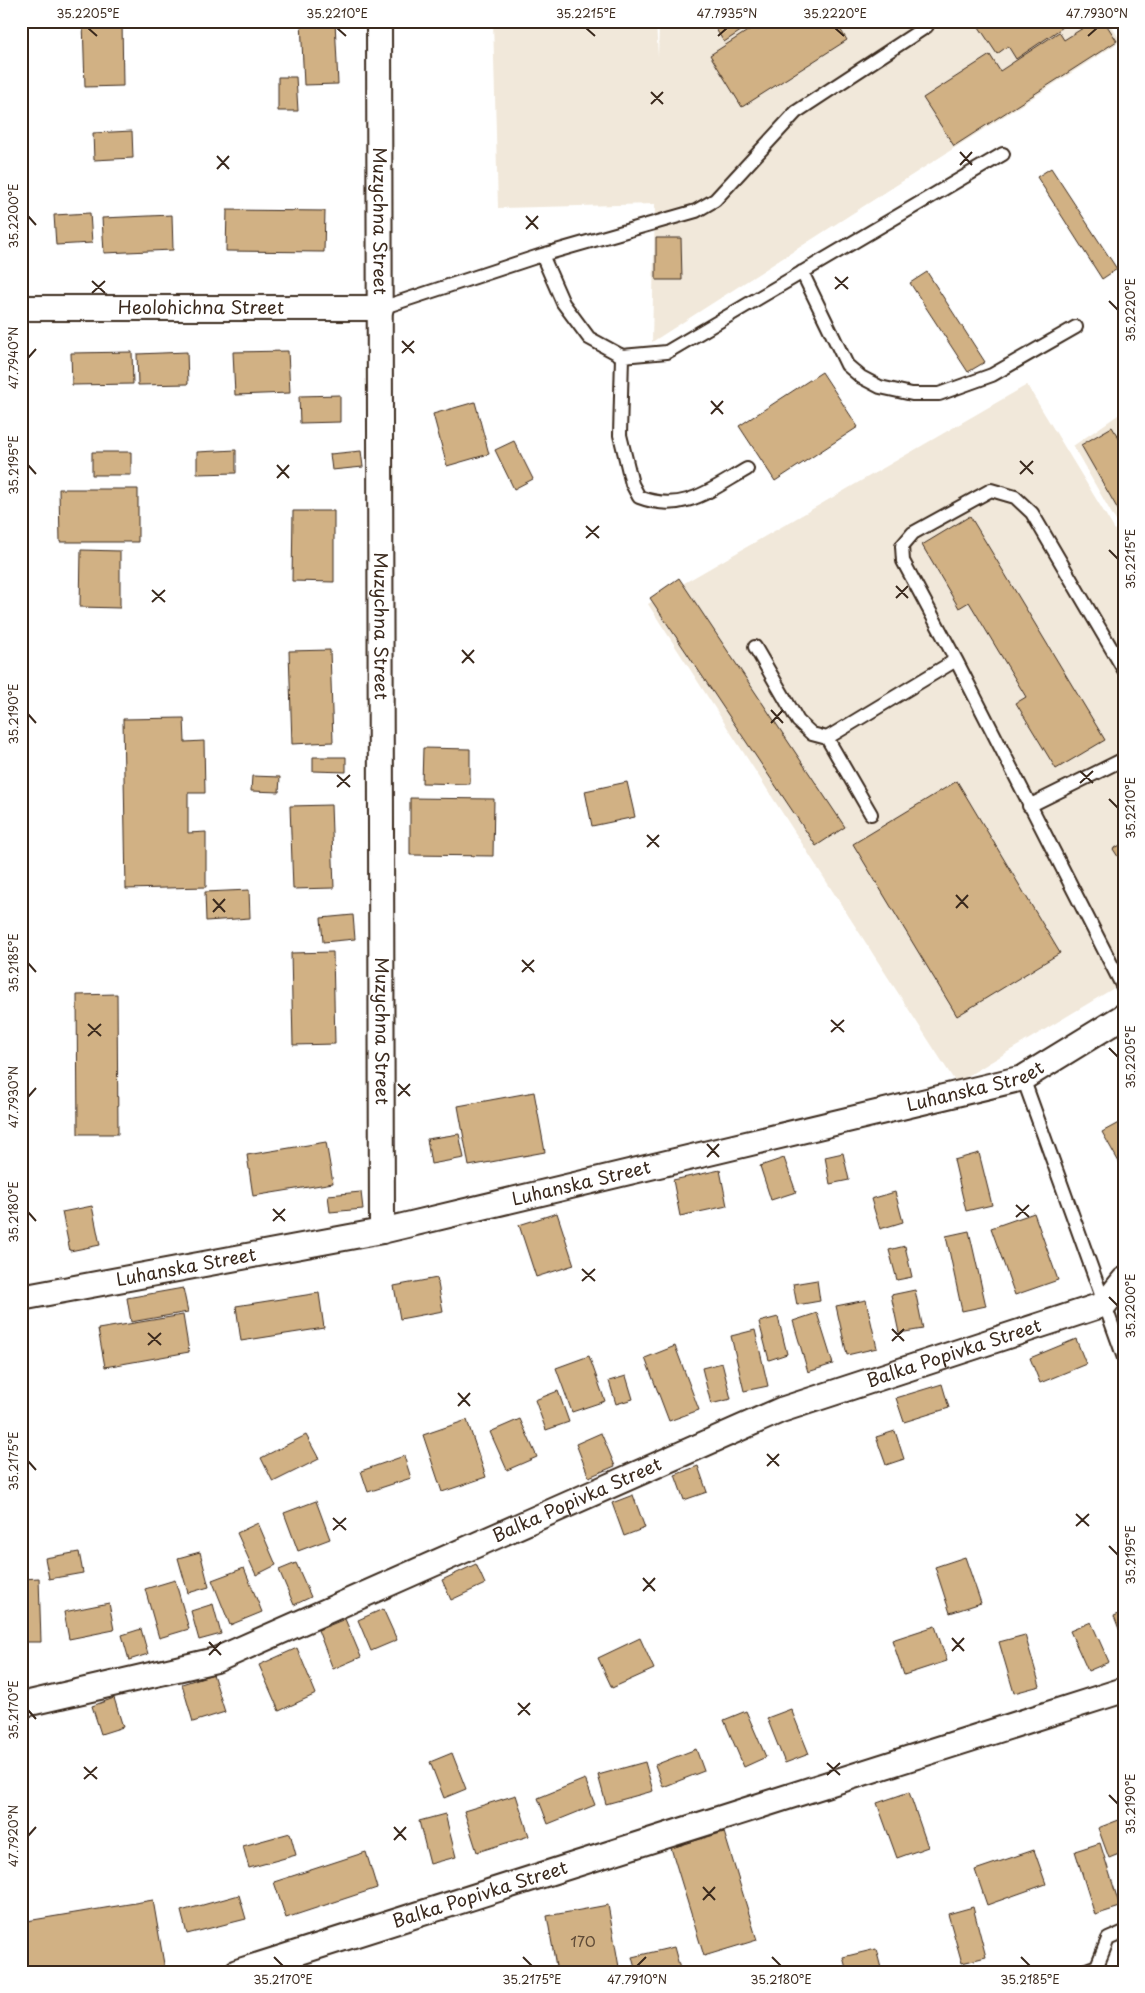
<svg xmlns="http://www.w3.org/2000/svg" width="1145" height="1993" font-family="'Playpen Sans',sans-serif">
<rect width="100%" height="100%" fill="#fff"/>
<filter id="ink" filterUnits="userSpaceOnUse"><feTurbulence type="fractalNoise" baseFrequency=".02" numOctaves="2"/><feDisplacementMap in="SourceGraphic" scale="10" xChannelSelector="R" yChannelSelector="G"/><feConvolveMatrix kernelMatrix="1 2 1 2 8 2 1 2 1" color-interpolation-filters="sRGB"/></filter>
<g filter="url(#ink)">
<path fill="#f1e8da" d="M493 21H656L658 57 659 21H1108L1121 41 652 342 655 204 498 208Z
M1027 385 1124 545V982L956 1083 648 604Z
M1124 411V535L1073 446Z"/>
<path fill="#d1b184" stroke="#3b2a1e" d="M83 21H122L123 86 85 87Z
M301 21H335L338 84 304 85Z
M711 21H756L724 42Z
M763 21H835L847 40 742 107 710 55Z
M975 21H1072L1016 59 1008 46 997 54Z
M1094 21H1104L1117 41 954 146 923 98 990 55 1000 71 1059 32 1064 40Z
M278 77H296L298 111H278Z
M132 131 133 158 94 160 93 133Z
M1051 168 1117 269 1102 279 1037 177Z
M227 210 325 211 324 252 226 251Z
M90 213 92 243 56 245 54 215Z
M172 215 173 250 104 253 102 218Z
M656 238H681L682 280H656Z
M927 272 985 362 968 372 910 283Z
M288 351 290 393 235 395 233 352Z
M132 352 133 384 72 385 71 353Z
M187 352 188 384 138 385 137 354Z
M822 372 858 427 775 481 739 426Z
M340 395V422L300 423 299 396Z
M475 402 489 454 447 466 433 414Z
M1112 427 1124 447V520L1081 445Z
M514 441 533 479 514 489 495 450Z
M236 450V473L197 474V452Z
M361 451 363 467 332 470 330 454Z
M92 452H131V475H92Z
M59 489H138V542H60Z
M293 511H334V582L292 581Z
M970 516 1105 740 1056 769 1016 703 1026 697 969 602 959 608 922 545Z
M81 550 120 551V608L80 607Z
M679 578 845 827 816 846 650 598Z
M330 650 333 742 292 744 289 651Z
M184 718 185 742 204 741 205 793H188V833L206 832V887L126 889 123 719Z
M423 748 470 749V784L422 783Z
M313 757H346V772L313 771Z
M252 776 280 777 279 792 251 791Z
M957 781 1060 953 957 1016 853 844Z
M627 782 635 817 592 826 585 791Z
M410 798 494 799 493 856 410 855Z
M331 805 334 888 293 889 290 806Z
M1124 843V866L1113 849Z
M249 890 250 918 206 921 205 892Z
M353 915 355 939 323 942 321 918Z
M333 952 335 1044 293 1045 291 953Z
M117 994 118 1134H78L77 995Z
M534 1092 545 1152 469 1166 458 1106Z
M1124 1120V1171L1102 1132Z
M459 1134 464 1158 431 1164 427 1139Z
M326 1142 333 1183 253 1196 247 1155Z
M843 1153 849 1180 830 1184 825 1157Z
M979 1153 992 1205 966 1211 954 1160Z
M784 1158 796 1192 771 1200 760 1166Z
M720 1170 727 1206 680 1216 673 1180Z
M361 1192 363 1209 330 1212 328 1195Z
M895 1192 903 1222 880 1229 871 1199Z
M92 1206 100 1245 70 1251 62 1212Z
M557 1213 574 1265 536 1277 519 1225Z
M1034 1213 1058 1280 1015 1295 991 1228Z
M969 1231 986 1306 962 1311 946 1236Z
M905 1246 912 1277 897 1280 889 1250Z
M437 1278 443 1311 400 1319 394 1286Z
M817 1280 820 1301 797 1305 793 1284Z
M183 1288 188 1312 131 1322 127 1298Z
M915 1290 923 1329 899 1333 891 1295Z
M319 1293 324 1328 241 1341 236 1306Z
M866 1300 877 1348 847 1355 836 1306Z
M817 1313 833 1364 808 1372 793 1321Z
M183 1315 189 1352 105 1367 98 1329Z
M778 1317 787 1354 769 1360 759 1322Z
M755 1330 768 1386 744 1391 731 1336Z
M1076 1339 1086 1364 1040 1383 1030 1358Z
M675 1346 699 1410 669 1421 645 1358Z
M589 1356 605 1401 572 1412 556 1368Z
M722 1363 731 1399 711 1404 702 1368Z
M626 1376 633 1399 616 1404 609 1381Z
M942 1384 949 1408 904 1422 896 1398Z
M558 1391 569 1422 546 1430 535 1400Z
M520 1419 537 1457 507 1470 490 1432Z
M467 1420 486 1477 442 1492 423 1435Z
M895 1431 904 1459 886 1465 876 1437Z
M601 1433 615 1466 589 1477 576 1444Z
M306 1435 319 1459 273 1482 261 1458Z
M404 1456 411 1478 368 1492 361 1471Z
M698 1466 707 1492 684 1500 675 1475Z
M633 1495 645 1528 624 1536 612 1503Z
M316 1501 330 1539 298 1551 284 1513Z
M258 1523 276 1565 256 1575 237 1533Z
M79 1552 83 1573 49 1579 45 1558Z
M200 1552 209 1587 188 1593 178 1558Z
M965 1557 981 1603 950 1613 935 1567Z
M296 1563 311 1597 294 1605 279 1570Z
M476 1564 485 1584 451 1600 442 1580Z
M244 1568 262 1612 230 1625 212 1580Z
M39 1578 41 1642H21V1579Z
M175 1580 189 1629 159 1638 145 1589Z
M109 1603 114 1630 69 1639 64 1612Z
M213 1604 221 1634 199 1640 191 1611Z
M383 1609 397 1640 371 1651 358 1620Z
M1124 1612V1642L1114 1616Z
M345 1619 361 1657 333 1669 318 1630Z
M1091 1622 1109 1662 1088 1671 1070 1631Z
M935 1626 947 1661 904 1675 892 1640Z
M141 1629 148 1654 129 1660 122 1635Z
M1025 1635 1040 1686 1014 1693 999 1642Z
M640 1638 654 1669 612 1688 598 1658Z
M297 1648 316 1694 279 1711 259 1665Z
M213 1674 225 1712 193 1722 182 1684Z
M114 1698 123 1727 101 1734 92 1706Z
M791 1709 809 1754 785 1763 767 1718Z
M746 1711 766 1757 744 1767 724 1720Z
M696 1749 704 1771 663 1787 655 1765Z
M452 1753 466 1789 444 1798 430 1762Z
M645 1762 653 1791 606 1804 598 1775Z
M585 1779 595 1805 548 1824 538 1798Z
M909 1792 928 1847 897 1858 877 1803Z
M516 1795 529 1836 477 1852 464 1811Z
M445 1814 456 1857 430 1864 419 1821Z
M1124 1818V1852L1109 1858 1098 1828Z
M724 1832 757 1940 704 1956 671 1848Z
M290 1833 296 1855 249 1868 243 1846Z
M1100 1843 1120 1907 1095 1915 1075 1851Z
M1034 1850 1046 1884 987 1905 975 1870Z
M366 1852 377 1888 286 1918 274 1882Z
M239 1895 246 1919 187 1934 181 1911Z
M153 1900 165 1970 155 1972H21V1922Z
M608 1905 619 1967 592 1972H557L547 1916Z
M973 1907 986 1957 962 1963 948 1914Z
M674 1947 680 1969 670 1972H636L632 1957Z
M876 1949 882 1972H847L843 1957Z
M321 1967 322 1972H292Z"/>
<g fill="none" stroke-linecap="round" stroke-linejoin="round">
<g stroke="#3b2a1e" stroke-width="16">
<path id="lane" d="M542 255 563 303 589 338 622 356 667 352 1003 154
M802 272 847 365 861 377 880 387 912 394H939L992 375 1076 327
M381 308 542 255 696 211 715 200 796 112 927 26
M622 356 620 435 632 484 639 497C683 514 710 490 747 469
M755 647 798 721 812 734 827 738 956 660 1124 989
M956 660 903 561 902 546 913 533 991 490 1015 497 1032 513 1124 670
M827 738 871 814
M1029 806 1124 759
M1023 1078 1124 1358
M1097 1966 1108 1939 1124 1932
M1081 1972 1097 1966 1100 1972"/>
</g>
<g stroke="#3b2a1e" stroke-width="28">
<g id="street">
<path id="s1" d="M379 21 382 1231"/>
<path id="s2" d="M21 308H381"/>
<path id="s3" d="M21 1298 382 1231 1023 1078 1124 1016"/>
<path id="s4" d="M21 1705 216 1660 781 1410 1105 1304 1124 1280"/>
<path id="s5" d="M237 1972 1124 1690"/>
</g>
</g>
<use href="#lane" stroke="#fff" stroke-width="12"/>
<use href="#street" stroke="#fff" stroke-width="24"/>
</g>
</g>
<path fill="none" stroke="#3b2a1e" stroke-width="2" d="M88 28 97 36M337 28 346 36M586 28 595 36M835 28 844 36M718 36 727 28M1088 36 1097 28M651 92 663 104M651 104 663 92M960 152 972 165M217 156 229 169M960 165 972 152M217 169 229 156M28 216 36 225M526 216 538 229M526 229 538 216M835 277 848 289M92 281 105 293M835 289 848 277M92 293 105 281M1109 301 1118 310M402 341 414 353M402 353 414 341M28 358 36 349M711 401 723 414M711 414 723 401M1020 461 1033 474M28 465 36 474M277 465 289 478M1020 474 1033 461M277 478 289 465M586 526 599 538M586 538 599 526M1109 550 1118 559M896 586 908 598M152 590 165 602M896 598 908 586M152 602 165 590M462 650 474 663M462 663 474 650M771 710 783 723M28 714 36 723M771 723 783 710M1080 771 1093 783M337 775 350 787M1080 783 1093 771M337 787 350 775M1109 799 1118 808M647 835 659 847M647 847 659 835M956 895 968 908M213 899 225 912M956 908 968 895M213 912 225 899M522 960 534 972M28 963 36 972M522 972 534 960M831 1020 844 1032M88 1024 101 1036M831 1032 844 1020M88 1036 101 1024M1109 1048 1118 1057M398 1084 410 1096M398 1096 410 1084M28 1097 36 1088M707 1144 719 1157M707 1157 719 1144M1016 1205 1029 1217M273 1209 285 1221M28 1212 36 1221M1016 1217 1029 1205M273 1221 285 1209M582 1269 595 1281M582 1281 595 1269M1109 1297 1118 1306M892 1329 904 1341M148 1333 161 1345M892 1341 904 1329M148 1345 161 1333M458 1393 470 1406M458 1406 470 1393M767 1454 779 1466M28 1461 36 1470M767 1466 779 1454M1076 1514 1089 1526M333 1518 346 1530M1076 1526 1089 1514M333 1530 346 1518M1109 1546 1118 1555M643 1578 655 1591M643 1591 655 1578M952 1638 964 1651M209 1642 221 1655M952 1651 964 1638M209 1655 221 1642M518 1703 530 1715M28 1710 36 1719M518 1715 530 1703M827 1763 840 1775M84 1767 97 1779M827 1775 840 1763M84 1779 97 1767M1109 1795 1118 1804M394 1827 406 1840M28 1836 36 1827M394 1840 406 1827M703 1887 715 1900M703 1900 715 1887M274 1957 283 1966M523 1957 532 1966M772 1957 781 1966M1021 1957 1030 1966M637 1966 646 1957"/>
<g text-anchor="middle" stroke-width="4.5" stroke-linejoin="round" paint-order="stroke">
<g font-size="15" fill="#604c38">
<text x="583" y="1947">170</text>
</g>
<g font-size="18" fill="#3b2a1e" stroke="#fff">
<text dy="6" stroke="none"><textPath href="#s1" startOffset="200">Muzychna Street</textPath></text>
<text dy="6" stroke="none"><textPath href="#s2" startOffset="180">Heolohichna Street</textPath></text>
<text dy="6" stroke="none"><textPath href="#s1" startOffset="605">Muzychna Street</textPath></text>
<text dy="6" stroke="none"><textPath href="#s1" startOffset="1010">Muzychna Street</textPath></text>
<text dy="6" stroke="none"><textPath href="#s3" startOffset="978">Luhanska Street</textPath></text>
<text dy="6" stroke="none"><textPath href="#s3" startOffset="572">Luhanska Street</textPath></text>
<text dy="6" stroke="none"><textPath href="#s3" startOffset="168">Luhanska Street</textPath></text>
<text dy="6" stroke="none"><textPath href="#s4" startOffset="1000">Balka Popivka Street</textPath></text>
<text dy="6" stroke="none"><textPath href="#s4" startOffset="595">Balka Popivka Street</textPath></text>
<text dy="6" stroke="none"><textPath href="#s5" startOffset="255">Balka Popivka Street</textPath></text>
</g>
</g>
<rect width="1145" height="1993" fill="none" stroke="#fff" stroke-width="55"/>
<rect x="28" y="28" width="1090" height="1938" fill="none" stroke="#3b2a1e" stroke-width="2"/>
<g font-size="12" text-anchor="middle" fill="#3b2a1e">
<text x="88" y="18">35.2205°E</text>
<text x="337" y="18">35.2210°E</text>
<text x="586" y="18">35.2215°E</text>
<text x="727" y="18">47.7935°N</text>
<text x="835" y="18">35.2220°E</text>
<text x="1097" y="18">47.7930°N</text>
<text transform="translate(14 216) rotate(-90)" y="4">35.2200°E</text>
<text transform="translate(1131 310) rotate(-90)" y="4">35.2220°E</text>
<text transform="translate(14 358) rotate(-90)" y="4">47.7940°N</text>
<text transform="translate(14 465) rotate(-90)" y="4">35.2195°E</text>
<text transform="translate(1131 559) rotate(-90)" y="4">35.2215°E</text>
<text transform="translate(14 714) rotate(-90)" y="4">35.2190°E</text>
<text transform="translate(1131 808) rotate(-90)" y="4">35.2210°E</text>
<text transform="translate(14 963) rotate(-90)" y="4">35.2185°E</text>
<text transform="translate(1131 1057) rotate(-90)" y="4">35.2205°E</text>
<text transform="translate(14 1097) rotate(-90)" y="4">47.7930°N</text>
<text transform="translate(14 1212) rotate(-90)" y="4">35.2180°E</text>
<text transform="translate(1131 1306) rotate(-90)" y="4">35.2200°E</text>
<text transform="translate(14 1461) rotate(-90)" y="4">35.2175°E</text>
<text transform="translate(1131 1555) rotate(-90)" y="4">35.2195°E</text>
<text transform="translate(14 1710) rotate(-90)" y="4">35.2170°E</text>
<text transform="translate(1131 1804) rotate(-90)" y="4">35.2190°E</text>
<text transform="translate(14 1836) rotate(-90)" y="4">47.7920°N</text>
<text x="283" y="1984">35.2170°E</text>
<text x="532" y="1984">35.2175°E</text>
<text x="637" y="1984">47.7910°N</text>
<text x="781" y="1984">35.2180°E</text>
<text x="1030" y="1984">35.2185°E</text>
</g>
</svg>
